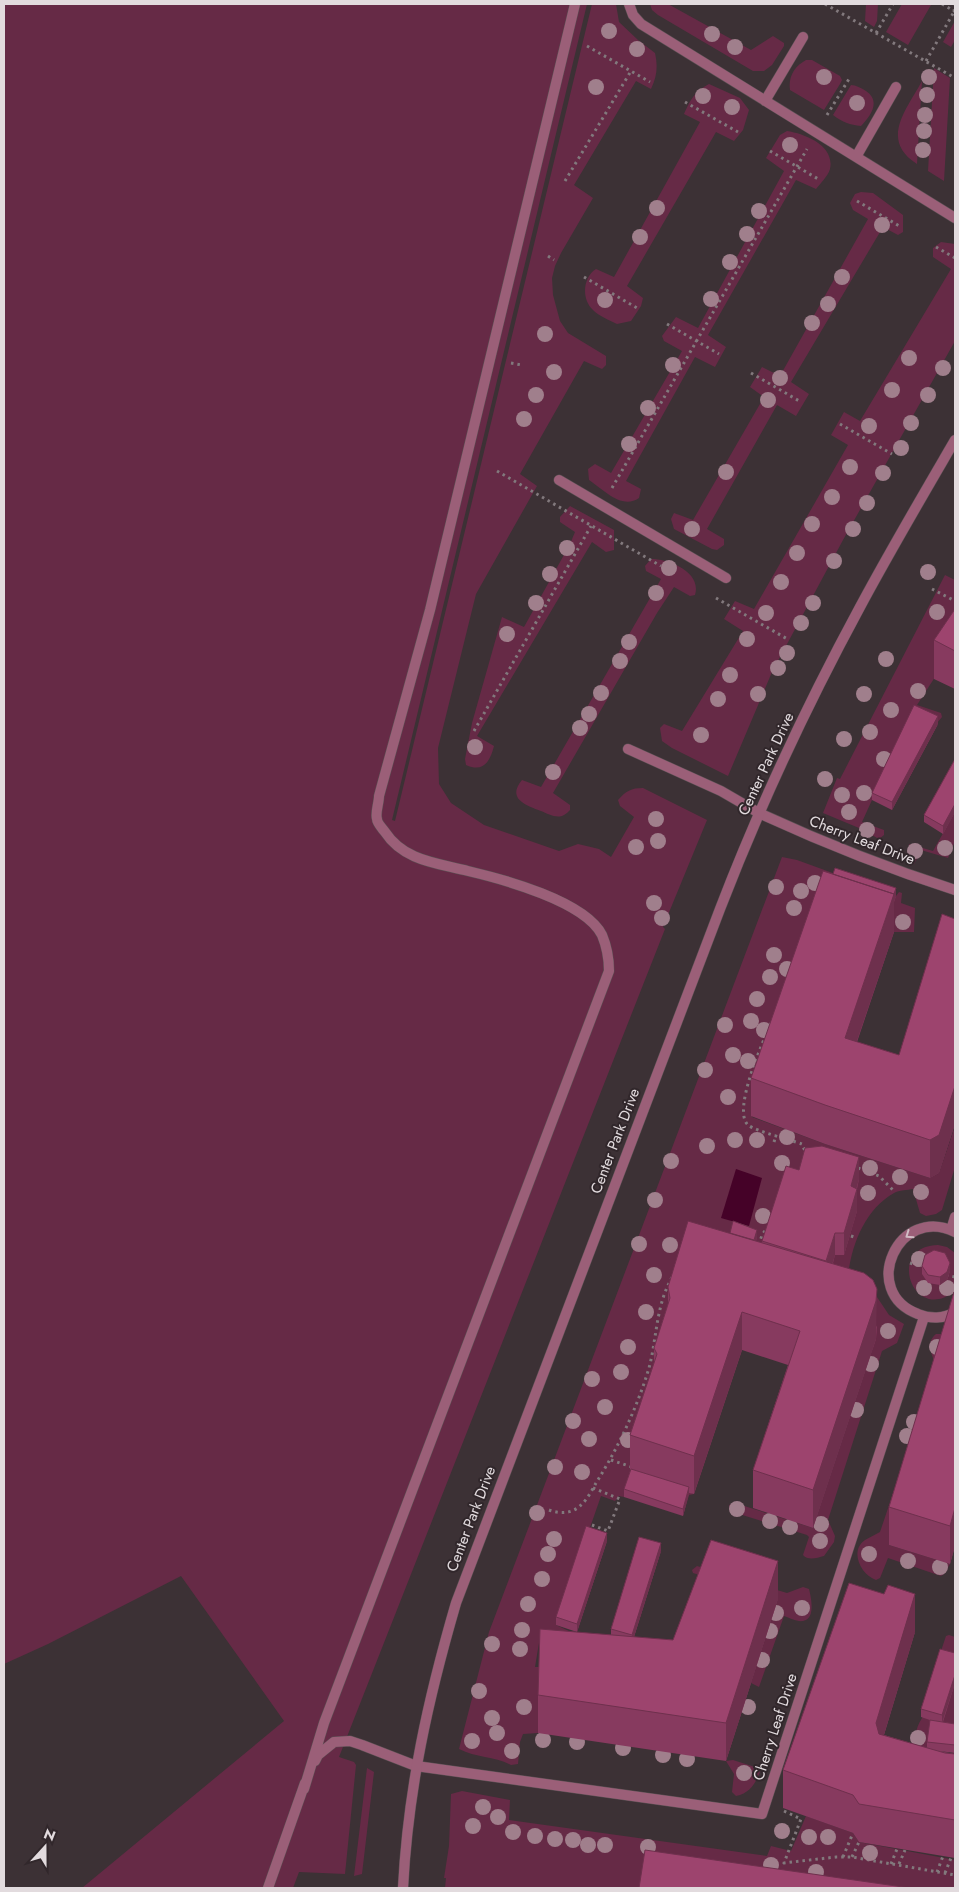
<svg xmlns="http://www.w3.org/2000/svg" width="959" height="1892" font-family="Jost,sans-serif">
<rect width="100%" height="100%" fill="#3c3135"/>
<path fill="#662a46" d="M4 4H587L392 820 395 821 592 4H616L619 22 638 40 655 53C658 67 657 76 651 89L636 81 574 185 593 198 561 253 555 266 552 278 553 295 560 321 568 333 606 356V365L602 369 584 361 520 474 537 486 476 594 438 748 439 784 451 803 484 825 559 851 578 844 599 849 611 857 634 817 620 806 618 800C626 791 631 788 643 788L707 820 663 927 665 929 339 1757 354 1762 356 1765 345 1874 299 1872 293 1888H82L284 1721 181 1576 48 1644 4 1664Z
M650 4H668L751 50 773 36 784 43V46L772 65 764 71H753L658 15 652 10Z
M866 4H878L877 21 874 27 865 21Z
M902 4 931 5 908 45 886 32Z
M955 21V40L951 47 943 42Z
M806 60H812L840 76 842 80 840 84 824 110 790 90C788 76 795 66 806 60Z
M934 68 950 78 944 181 928 171Z
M922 81 917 164C879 140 907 109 922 81Z
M709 84 740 98 749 110 743 130 734 141 716 132 627 286 643 298 641 306 631 321 617 324C609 320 599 316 593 310 581 299 583 277 596 269L614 277 700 122 684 114C691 99 694 92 709 84Z
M851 85C856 85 861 88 866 91 881 101 871 116 861 126 850 125 842 122 833 115Z
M787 131C806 134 835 146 830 169 828 176 820 184 816 189L796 180 708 335 726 347 715 367 695 357 626 481 641 489 639 498C622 510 604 490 589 480L588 469 595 464 611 473 682 351 664 341 662 336 676 317 698 328 784 171 766 158 780 135Z
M861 192 873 193 903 215V232L898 235 883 227 791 382 809 394 796 416 777 405 707 529 724 539V545L717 550 712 549 674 529 671 519 674 513 693 520 764 397 750 387 762 367 780 376 868 219 853 210 850 203 855 194Z
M941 242 955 244V341L843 540 772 672 728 776 672 748 662 741 660 728 664 724 682 731 743 631 724 619 735 601 754 609 848 445 831 435 844 412 860 421 951 269 933 257V248Z
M570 506 614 530V550L606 552 592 542 477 736 494 746C490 761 484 773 466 765L465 759 472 723 502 617 524 627 570 544 575 532 560 522V517Z
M651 559C669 559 702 572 695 595L690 596 674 587 657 613 553 793 570 805V810C568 812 566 814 564 815 557 819 548 814 541 811 527 806 506 799 522 780L541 787 661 579 646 571 645 566Z
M945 575 955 580V646L917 705 941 713 942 717 872 800 862 822 884 830V835L879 839 859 828 823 813 837 778 840 779Z
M955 812V841L948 858 921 850 914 864 909 866V844L933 851Z
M782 857 797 860 896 896 899 892 902 893 901 903 915 908 914 932H894L752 1117 825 1144 930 1178 939 1173 955 1126V1167L942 1210 936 1214 926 1216 920 1213 913 1189C908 1190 899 1190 894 1193 865 1209 850 1247 848 1279L873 1291 889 1315 904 1324 897 1343 882 1351 828 1520 835 1536 834 1542 824 1556C817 1558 808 1561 803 1555L809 1537 807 1535 736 1513 730 1510 729 1505 735 1503 813 1528 872 1351 877 1327 692 1260 667 1485 694 1494 689 1495 631 1477 624 1497 619 1496 615 1501 601 1496 556 1625 571 1632 540 1637 535 1667H540L538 1733 523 1734 520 1742 518 1764 511 1765C495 1756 476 1758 459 1749L489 1632Z
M938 1245 947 1247 955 1253V1291C913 1325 885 1246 938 1245Z
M936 1334H944L889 1545 950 1564 944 1574 941 1576 888 1558 880 1578 876 1580C861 1575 849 1551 865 1540 870 1537 875 1535 880 1532L936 1366C932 1354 925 1343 936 1334Z
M697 1566 787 1593 803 1587 809 1589C811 1597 816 1619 803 1621 797 1622 790 1618 784 1616L759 1687 751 1683 778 1599 693 1573 692 1570Z
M949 1635 955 1637V1661L940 1654 946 1636Z
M955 1683V1732L927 1750 916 1745C911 1719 939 1699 955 1683Z
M733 1760 758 1768 760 1772C755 1784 750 1793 736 1796L732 1792 734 1774 726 1761Z
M367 1768 374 1772 362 1874 354 1876Z
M462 1791 510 1800 509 1820 767 1856 771 1846 791 1851 806 1816 853 1833 859 1842 955 1860V1888H445L446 1878H444L449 1846 451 1794Z"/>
<path fill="#450228" d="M736 1169 762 1178 749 1226 721 1218Z"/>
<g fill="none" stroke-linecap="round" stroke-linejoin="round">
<g stroke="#5a5053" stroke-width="11">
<path id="service" d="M629 4 633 15 641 24 955 218
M765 101 803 37
M856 157 896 87
M559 480 726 578
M628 749 721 791 759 813
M315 1761 318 1755 334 1742 350 1741 362 1745 416 1766
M304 1789 324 1723 609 971C609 959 607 947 602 935 585 901 502 879 468 871 437 863 404 861 385 832 382 828 377 823 377 819 375 813 379 803 379 796L430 610 575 4
M268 1888 305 1783"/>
</g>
<g stroke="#5a5053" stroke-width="11">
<path id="minor" d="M759 813C824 843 887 868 955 890
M951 1230 955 1217
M955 1232C898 1204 859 1292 918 1314 930 1319 944 1319 955 1312
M416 1766 762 1814 924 1317"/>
</g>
<g stroke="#5a5053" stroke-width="11">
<path id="tertiary" d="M403 1888C408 1789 428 1699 456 1603L720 909C760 805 807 705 860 607 890 551 923 495 955 440"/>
</g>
<path stroke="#82797d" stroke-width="3" stroke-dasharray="2.5 4" stroke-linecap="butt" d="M825 4 955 78
M942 4 954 11 955 4
M876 33 893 4
M587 46 650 82
M926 61 955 10
M685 102 738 132
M827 115 849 79
M770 151 820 180
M565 181 631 71
M857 201 901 227
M936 247 955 258
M548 256 554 260
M584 277 637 308
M667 324 719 354
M511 363 522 365
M751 373 801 402
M840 424 892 454
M497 471 661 566
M612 488 807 149
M932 589 955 601
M716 598 789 640
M474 731 591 526
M771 1023C763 1042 732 1110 748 1125 755 1131 791 1140 802 1144L805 1151
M774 1142 776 1135
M858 1168 879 1176 895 1192
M851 1236 857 1238
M759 1245 762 1235 767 1228
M910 1263 926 1268
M946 1275 955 1277
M611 1460 632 1467
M549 1510C560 1514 572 1514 581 1505 587 1500 592 1490 596 1483 618 1448 637 1408 649 1368 657 1338 656 1303 673 1276
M592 1525 608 1531 620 1499 593 1488
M658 1758V1751
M784 1811 801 1819 784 1863 836 1857H852L955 1875
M843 1857 853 1833
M852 1857 859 1842
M891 1864 897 1849
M899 1864 905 1850
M937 1872 943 1856
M945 1873 951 1858"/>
<use href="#service" stroke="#9b5f78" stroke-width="10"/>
<use href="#minor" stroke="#9b5f78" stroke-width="10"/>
<use href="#tertiary" stroke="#9b5f78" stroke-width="10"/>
</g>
<g fill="#a07f8c">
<circle cx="609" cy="31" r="8"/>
<circle cx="712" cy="34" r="8"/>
<circle cx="735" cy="47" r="8"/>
<circle cx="637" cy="49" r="8"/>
<circle cx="824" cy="77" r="8"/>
<circle cx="929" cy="77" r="8"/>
<circle cx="596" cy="87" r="8"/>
<circle cx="927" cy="95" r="8"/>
<circle cx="703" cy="96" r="8"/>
<circle cx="857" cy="103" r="8"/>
<circle cx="732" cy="107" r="8"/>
<circle cx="925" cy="115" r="8"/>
<circle cx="924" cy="131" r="8"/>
<circle cx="790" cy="145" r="8"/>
<circle cx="923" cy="150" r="8"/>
<circle cx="657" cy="208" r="8"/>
<circle cx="759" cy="211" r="8"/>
<circle cx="882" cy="225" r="8"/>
<circle cx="747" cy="234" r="8"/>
<circle cx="640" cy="237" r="8"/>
<circle cx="730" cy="262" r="8"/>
<circle cx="842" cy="277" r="8"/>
<circle cx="711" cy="299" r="8"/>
<circle cx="605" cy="300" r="8"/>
<circle cx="828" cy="304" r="8"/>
<circle cx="812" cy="323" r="8"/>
<circle cx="545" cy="334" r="8"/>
<circle cx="909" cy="358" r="8"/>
<circle cx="673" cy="365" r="8"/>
<circle cx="943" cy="368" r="8"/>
<circle cx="554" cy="372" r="8"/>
<circle cx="780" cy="378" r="8"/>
<circle cx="892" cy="390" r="8"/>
<circle cx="536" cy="395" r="8"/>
<circle cx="928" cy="395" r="8"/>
<circle cx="768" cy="400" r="8"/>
<circle cx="648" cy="408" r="8"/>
<circle cx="524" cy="419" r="8"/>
<circle cx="911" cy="423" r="8"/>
<circle cx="869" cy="426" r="8"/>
<circle cx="629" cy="444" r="8"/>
<circle cx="901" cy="448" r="8"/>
<circle cx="850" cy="467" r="8"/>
<circle cx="726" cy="472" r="8"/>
<circle cx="883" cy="473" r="8"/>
<circle cx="832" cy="497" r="8"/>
<circle cx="867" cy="503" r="8"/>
<circle cx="812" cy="524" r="8"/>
<circle cx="692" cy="529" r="8"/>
<circle cx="853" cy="529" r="8"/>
<circle cx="567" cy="548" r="8"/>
<circle cx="797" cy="553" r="8"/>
<circle cx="834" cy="561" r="8"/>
<circle cx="669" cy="568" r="8"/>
<circle cx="928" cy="572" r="8"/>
<circle cx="550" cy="574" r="8"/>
<circle cx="781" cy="582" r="8"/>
<circle cx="656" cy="593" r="8"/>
<circle cx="536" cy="603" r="8"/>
<circle cx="813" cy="603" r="8"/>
<circle cx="937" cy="612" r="8"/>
<circle cx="766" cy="613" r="8"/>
<circle cx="801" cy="623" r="8"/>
<circle cx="507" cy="634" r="8"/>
<circle cx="747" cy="639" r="8"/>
<circle cx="629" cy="642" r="8"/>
<circle cx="787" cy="653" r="8"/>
<circle cx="886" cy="659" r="8"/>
<circle cx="620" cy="661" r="8"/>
<circle cx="778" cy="668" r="8"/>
<circle cx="730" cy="675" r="8"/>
<circle cx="918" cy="691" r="8"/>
<circle cx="601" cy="693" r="8"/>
<circle cx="758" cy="694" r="8"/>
<circle cx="864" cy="694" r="8"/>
<circle cx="718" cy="699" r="8"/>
<circle cx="891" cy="710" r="8"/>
<circle cx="589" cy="714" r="8"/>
<circle cx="580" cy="728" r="8"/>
<circle cx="870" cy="732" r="8"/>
<circle cx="701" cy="735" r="8"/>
<circle cx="844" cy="739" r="8"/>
<circle cx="475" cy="747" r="8"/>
<circle cx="884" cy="759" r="8"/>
<circle cx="553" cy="772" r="8"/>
<circle cx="825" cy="779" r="8"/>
<circle cx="864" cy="793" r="8"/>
<circle cx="842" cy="795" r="8"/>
<circle cx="849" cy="812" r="8"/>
<circle cx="656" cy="819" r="8"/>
<circle cx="867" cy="830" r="8"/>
<circle cx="658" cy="841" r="8"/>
<circle cx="636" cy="847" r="8"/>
<circle cx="945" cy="848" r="8"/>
<circle cx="915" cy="851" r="8"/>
<circle cx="815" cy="883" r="8"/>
<circle cx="776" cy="887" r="8"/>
<circle cx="801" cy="891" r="8"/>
<circle cx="654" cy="903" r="8"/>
<circle cx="794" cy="908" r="8"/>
<circle cx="662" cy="918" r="8"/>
<circle cx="903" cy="922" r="8"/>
<circle cx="774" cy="955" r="8"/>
<circle cx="787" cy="969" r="8"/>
<circle cx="770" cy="977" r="8"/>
<circle cx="757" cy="999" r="8"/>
<circle cx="751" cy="1021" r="8"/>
<circle cx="725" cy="1025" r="8"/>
<circle cx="764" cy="1030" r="8"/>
<circle cx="733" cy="1055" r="8"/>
<circle cx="748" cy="1061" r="8"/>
<circle cx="705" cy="1070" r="8"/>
<circle cx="728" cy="1097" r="8"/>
<circle cx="787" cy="1137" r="8"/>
<circle cx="735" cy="1140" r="8"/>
<circle cx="757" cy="1140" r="8"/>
<circle cx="707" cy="1146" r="8"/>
<circle cx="671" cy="1161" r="8"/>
<circle cx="782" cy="1163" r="8"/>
<circle cx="870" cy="1168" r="8"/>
<circle cx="900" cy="1177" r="8"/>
<circle cx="921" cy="1192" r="8"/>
<circle cx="868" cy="1193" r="8"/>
<circle cx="655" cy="1200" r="8"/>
<circle cx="763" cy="1216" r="8"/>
<circle cx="639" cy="1244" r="8"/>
<circle cx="670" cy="1245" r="8"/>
<circle cx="919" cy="1259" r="8"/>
<circle cx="654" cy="1275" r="8"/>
<circle cx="924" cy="1288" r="8"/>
<circle cx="947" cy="1288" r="8"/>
<circle cx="646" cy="1312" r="8"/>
<circle cx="888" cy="1331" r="8"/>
<circle cx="628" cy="1347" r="8"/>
<circle cx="937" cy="1347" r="8"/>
<circle cx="871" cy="1364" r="8"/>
<circle cx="621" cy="1372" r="8"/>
<circle cx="592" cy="1379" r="8"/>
<circle cx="605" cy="1407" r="8"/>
<circle cx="856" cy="1410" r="8"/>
<circle cx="573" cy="1421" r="8"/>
<circle cx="914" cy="1422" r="8"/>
<circle cx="907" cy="1436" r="8"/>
<circle cx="589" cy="1439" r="8"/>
<circle cx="628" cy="1440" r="8"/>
<circle cx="555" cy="1467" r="8"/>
<circle cx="582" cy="1472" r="8"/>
<circle cx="737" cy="1509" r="8"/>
<circle cx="537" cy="1513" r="8"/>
<circle cx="770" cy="1521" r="8"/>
<circle cx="821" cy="1524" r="8"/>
<circle cx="790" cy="1527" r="8"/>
<circle cx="554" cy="1539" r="8"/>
<circle cx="820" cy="1541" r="8"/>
<circle cx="548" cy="1554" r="8"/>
<circle cx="869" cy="1554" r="8"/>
<circle cx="908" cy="1561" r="8"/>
<circle cx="940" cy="1567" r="8"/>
<circle cx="542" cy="1579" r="8"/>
<circle cx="528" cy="1604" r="8"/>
<circle cx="802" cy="1608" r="8"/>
<circle cx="776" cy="1613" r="8"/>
<circle cx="522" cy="1630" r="8"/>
<circle cx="770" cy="1631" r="8"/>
<circle cx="492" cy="1644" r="8"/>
<circle cx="520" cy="1649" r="8"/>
<circle cx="762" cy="1660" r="8"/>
<circle cx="479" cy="1691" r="8"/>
<circle cx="524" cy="1707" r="8"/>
<circle cx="748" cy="1707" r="8"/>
<circle cx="492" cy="1718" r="8"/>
<circle cx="497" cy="1733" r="8"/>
<circle cx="918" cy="1738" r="8"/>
<circle cx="543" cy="1740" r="8"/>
<circle cx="472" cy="1741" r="8"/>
<circle cx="577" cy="1742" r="8"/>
<circle cx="623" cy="1748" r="8"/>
<circle cx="512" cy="1751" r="8"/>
<circle cx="663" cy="1755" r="8"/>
<circle cx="687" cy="1759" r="8"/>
<circle cx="744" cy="1773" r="8"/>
<circle cx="483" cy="1807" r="8"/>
<circle cx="498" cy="1817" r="8"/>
<circle cx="473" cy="1826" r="8"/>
<circle cx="782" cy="1831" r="8"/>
<circle cx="513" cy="1832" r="8"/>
<circle cx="535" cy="1836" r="8"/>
<circle cx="809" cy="1837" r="8"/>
<circle cx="828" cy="1837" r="8"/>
<circle cx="555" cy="1839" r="8"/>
<circle cx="573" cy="1840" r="8"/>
<circle cx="588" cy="1845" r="8"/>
<circle cx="605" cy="1845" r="8"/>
<circle cx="648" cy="1847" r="8"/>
<circle cx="870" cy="1853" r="8"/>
<circle cx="771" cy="1865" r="8"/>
<circle cx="816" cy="1872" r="8"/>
</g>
<path fill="#873a5f" d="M955 609V689L934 679V640Z
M938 724 892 810 872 800V793Z
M955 759V812L943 834 924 822V815Z
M896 896 894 902V932L857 1042 899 1055 955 919V1124L939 1173 930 1178 825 1144 751 1116V1078Z
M799 1170 859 1179 857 1189V1211L844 1255H835L833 1263 877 1327 876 1339 813 1528 753 1508V1470L788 1365 742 1350 694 1494 689 1493 683 1516 624 1497V1489L630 1472V1435L654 1363V1348L668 1304V1287L730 1233 757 1237 756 1241 762 1243V1241Z
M922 1266 950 1271 947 1280 940 1285 928 1283 922 1274Z
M955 1292V1546L950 1564 889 1545V1507Z
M607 1541 577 1632 556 1625V1617Z
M661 1551 634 1637 673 1640 778 1599 726 1761 538 1733V1695L611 1635V1629Z
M915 1632 884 1735 927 1748V1742L933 1721 921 1717V1709L955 1683 943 1722 955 1724V1753L939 1751 955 1754V1858L859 1842 853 1833 783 1808V1770Z"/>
<path fill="#6e304d" d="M938 716V724L892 810V802Z
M955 804V812L943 834V826Z
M896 888V896L894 902V932L845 1076V1038Z
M955 1086V1124L939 1173 930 1178V1140Z
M859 1157V1179L851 1208V1186Z
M857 1189V1211L844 1255V1233Z
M757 1230V1237L750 1262V1254Z
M835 1233V1255L826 1284V1262Z
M950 1263V1271L947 1280 940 1285V1277Z
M877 1289 876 1339 813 1528V1490Z
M742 1312V1350L694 1494V1456Z
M689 1487V1495L683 1516V1509Z
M955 1508V1546L950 1564V1526Z
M607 1533V1541L577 1632V1624Z
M661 1543V1551L632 1643V1635Z
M778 1561V1599L726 1761V1723Z
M915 1594V1632L876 1761V1723Z
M955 1675V1683L942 1723V1715Z"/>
<path fill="#9d446e" stroke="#6e304d" d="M955 609V651L934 640Z
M914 705 938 716 892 802 872 793Z
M955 759V804L943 826 924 815Z
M835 868 896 888 894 894 833 874Z
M823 871 894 894 845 1038 899 1055 942 914 955 919V1086L939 1135 930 1140 825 1105 751 1078Z
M822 1146 859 1157 851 1186 857 1189 844 1233H835L826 1261 762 1241 786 1166 799 1170 805 1148Z
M688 1221 864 1273 873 1280 877 1289 876 1301 813 1490 753 1470 800 1331 742 1312 694 1456 630 1435 657 1354 654 1348 670 1298 668 1287Z
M733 1221 757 1230 754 1240 730 1233Z
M934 1250 945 1253 950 1263 947 1272 940 1277 928 1275 922 1266 925 1255Z
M954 1292H955V1508L950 1526 889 1507Z
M631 1469 689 1487 683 1509 624 1489Z
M586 1526 607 1533 577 1624 556 1617Z
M639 1537 661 1543 632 1635 611 1629Z
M711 1540 778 1561 726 1723 538 1695 540 1629 673 1640Z
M849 1583 884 1594 888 1585 915 1594 876 1723 879 1734 945 1753 955 1754V1820L859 1804 853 1795 783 1770Z
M940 1649 955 1653V1675L942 1715 921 1709Z
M930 1720 955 1724V1745L927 1742Z
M645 1850 910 1888H639Z"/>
<defs><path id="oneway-chevron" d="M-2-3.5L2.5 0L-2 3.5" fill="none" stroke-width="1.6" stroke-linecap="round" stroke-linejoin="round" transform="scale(1.25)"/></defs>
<use stroke="#d0bcc4" href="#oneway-chevron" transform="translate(909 1235) rotate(145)"/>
<g text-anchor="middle" stroke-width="4" stroke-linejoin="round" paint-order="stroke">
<g font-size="15" fill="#e2dbde" stroke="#31272b">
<text transform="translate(766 764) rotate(-65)" y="5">Center Park Drive</text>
<text transform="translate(862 840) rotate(21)" y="5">Cherry Leaf Drive</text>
<text transform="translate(615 1141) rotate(-69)" y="5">Center Park Drive</text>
<text transform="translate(471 1519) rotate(-69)" y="5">Center Park Drive</text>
<text transform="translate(775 1727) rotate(-72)" y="5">Cherry Leaf Drive</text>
</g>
</g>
<rect width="959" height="1892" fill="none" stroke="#e2dbde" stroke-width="10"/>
<g transform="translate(45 1847) rotate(21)" stroke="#31272b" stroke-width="4" paint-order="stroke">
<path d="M0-4L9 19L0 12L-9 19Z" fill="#e2dbde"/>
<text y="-8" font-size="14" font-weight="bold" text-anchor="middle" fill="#e2dbde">N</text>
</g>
</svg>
